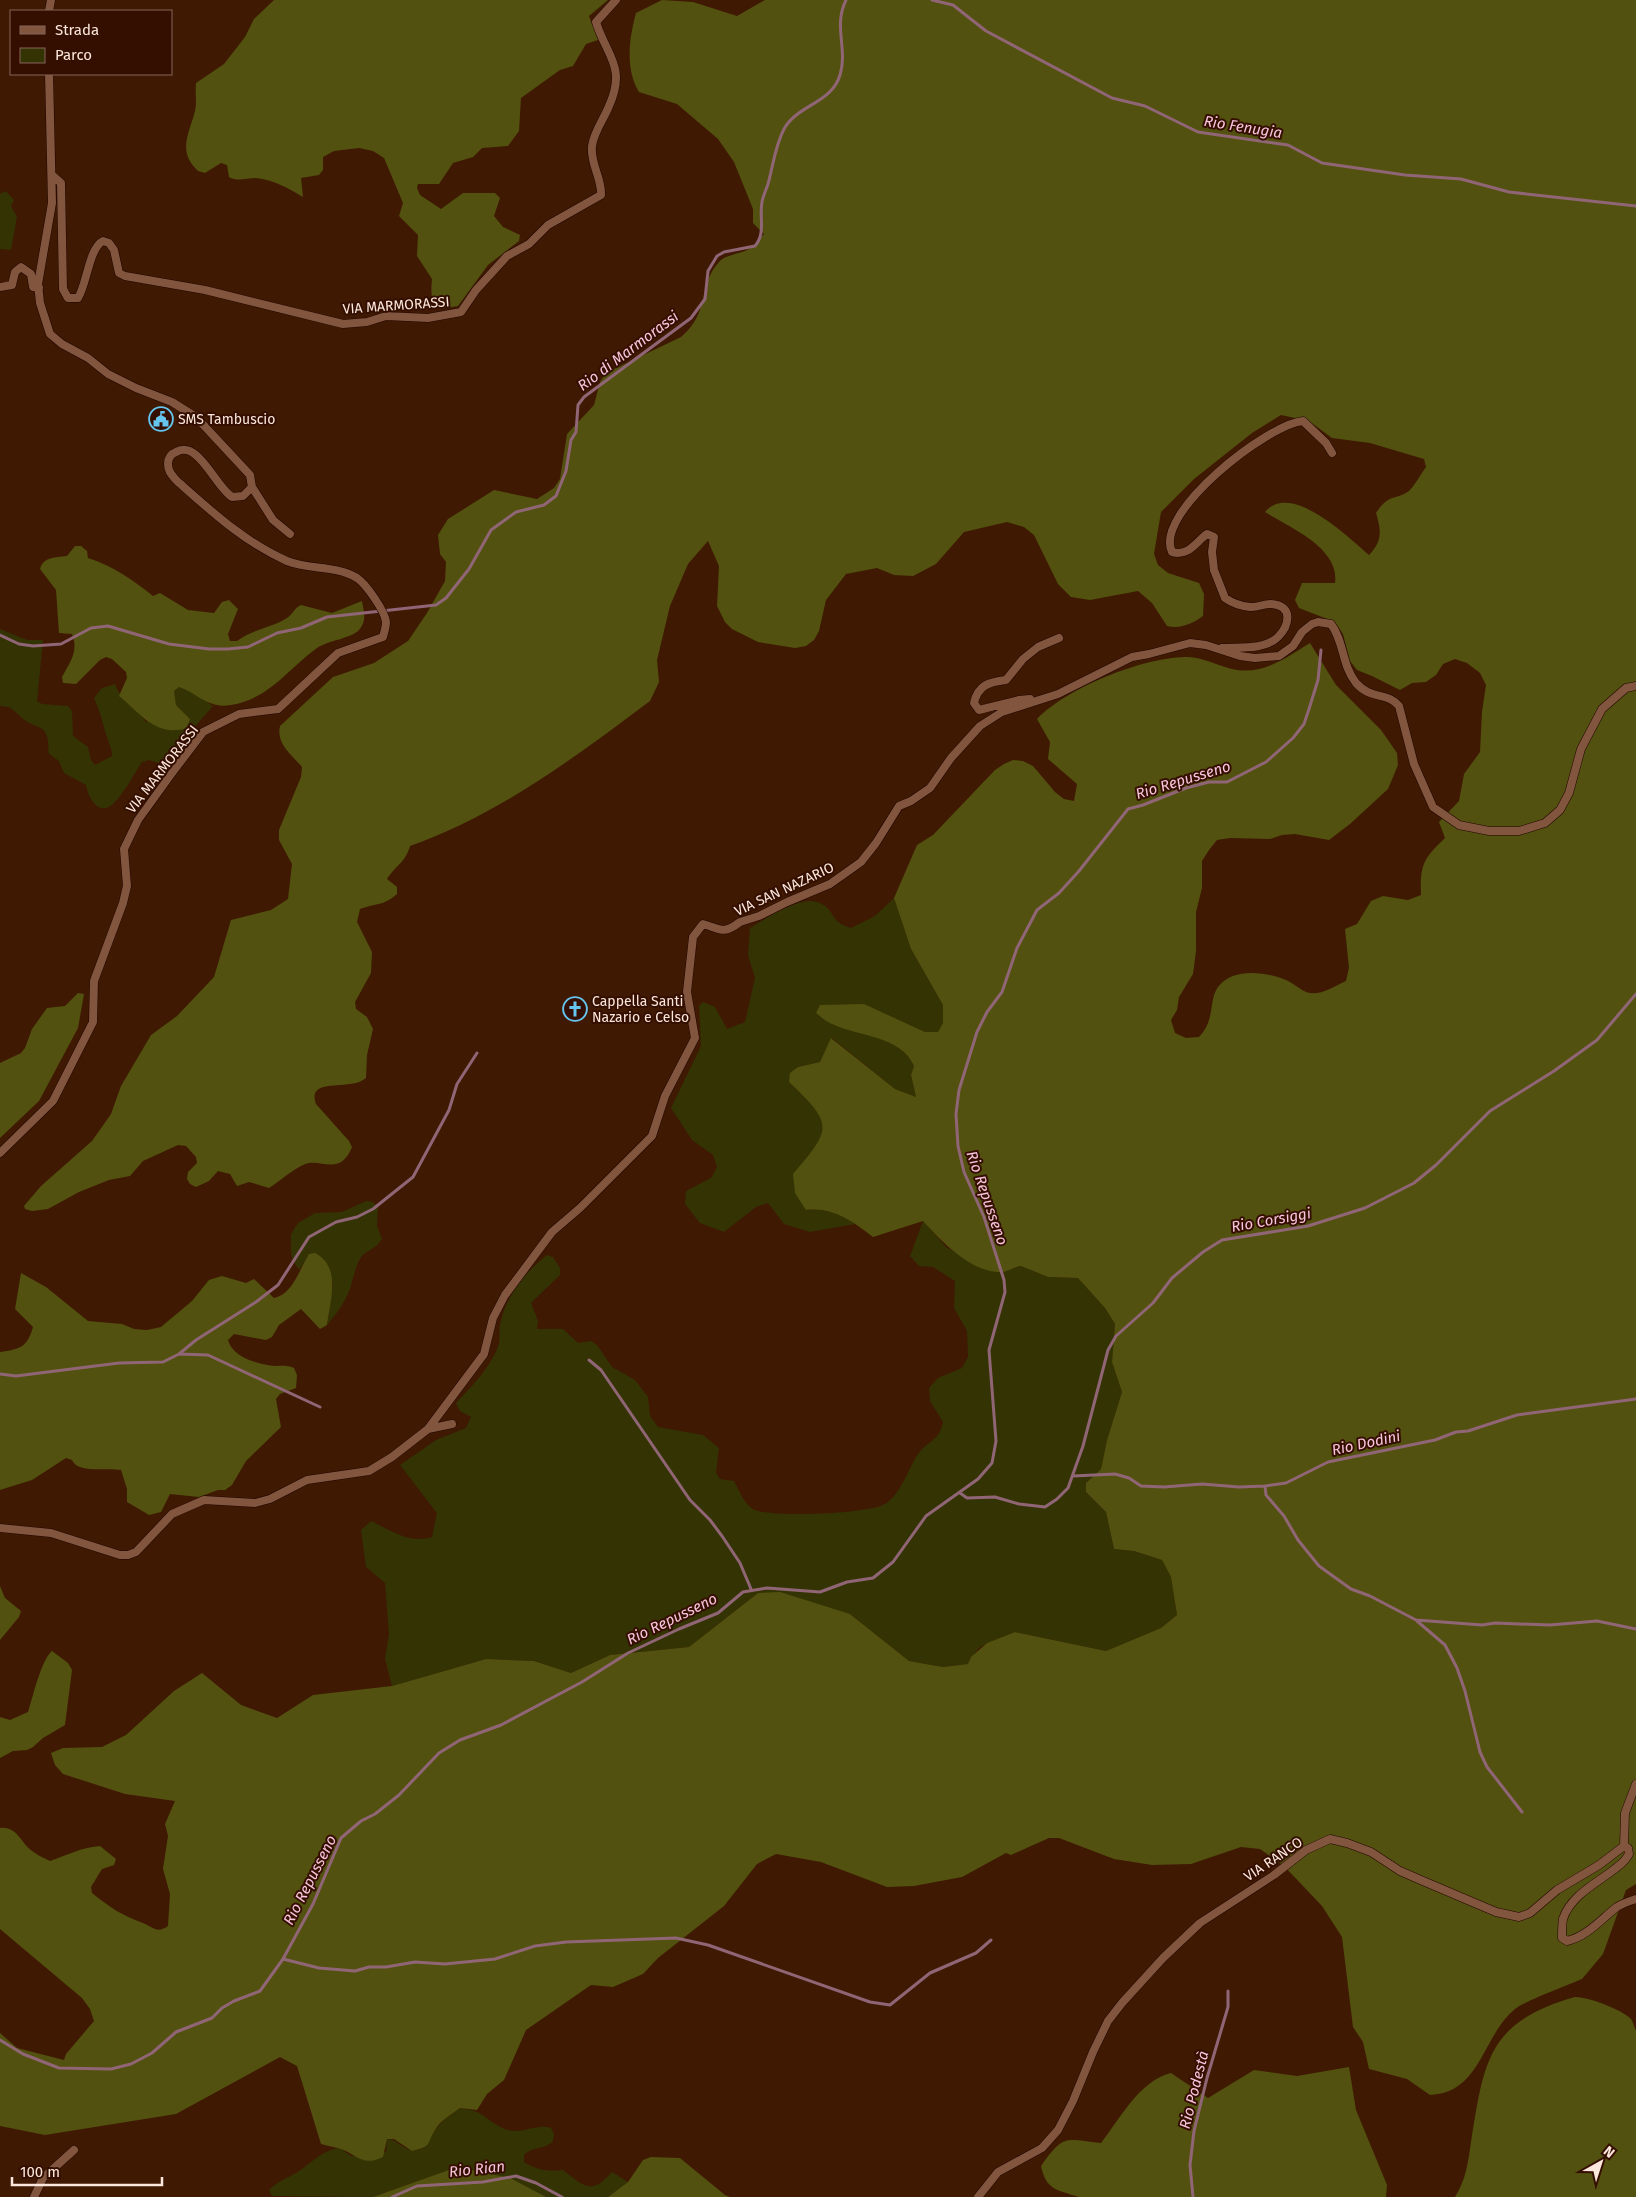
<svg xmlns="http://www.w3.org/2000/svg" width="1636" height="2197" font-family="'Fira Sans',sans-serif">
<rect width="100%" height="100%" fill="#3f1902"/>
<path fill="#343304" d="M6 191 14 200 11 206 17 217 11 250 0 249V194Z
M0 629 27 640H43L37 701 42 704 68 706 72 711 73 736 88 747 91 760 95 765 112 756C112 748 109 744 107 737 102 722 101 713 94 698L102 688 115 684C121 701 136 707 146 722L190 719 176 705 174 691 179 687 191 691 213 706 162 764 149 760 142 762C133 775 124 794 113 804 98 817 88 797 86 785L64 773 59 761 49 754C48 748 49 740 46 734 43 726 33 726 26 721 17 715 13 705 0 706Z
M894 898 911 949 943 1005 944 1023 938 1032H925L874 1009 832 1024C858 1032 902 1038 914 1066L911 1075 916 1097 895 1089 832 1038 820 1062 798 1067 789 1082 817 1108 824 1124 823 1135 812 1152 806 1210C825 1208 839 1213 855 1224L810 1232 784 1224 768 1203 756 1207 724 1232 700 1223 685 1204 686 1191 711 1178 717 1167 713 1155 692 1140 671 1108 701 1046 699 1006 703 1002 715 1007 727 1029 745 1022 755 978 748 955 750 928C766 919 803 892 822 904 836 912 830 922 851 928L875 916Z
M366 1201 373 1202 378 1207 377 1226 382 1239C375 1250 364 1251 360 1259 355 1268 353 1279 350 1289 345 1302 336 1315 327 1325L333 1283 309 1255 299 1270 292 1259 291 1253V1234L298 1223 315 1213 342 1212Z
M923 1221 947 1248 1002 1272 1021 1266 1048 1277 1078 1278 1105 1308 1115 1324 1112 1362 1122 1392 1107 1440 1101 1469 1086 1483V1492L1106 1512 1114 1549 1134 1551 1162 1560 1171 1577 1177 1615 1161 1628 1106 1651 1015 1632 987 1643 978 1649 968 1664 943 1667 909 1661 850 1614 758 1593 689 1647 610 1655 571 1673 534 1661 486 1659 392 1686 385 1659 389 1634 385 1583 366 1567 361 1530 371 1521C392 1531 410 1544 432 1537L437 1513 400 1465 436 1440 466 1428 471 1417 460 1411 456 1403C471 1387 489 1369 498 1347 501 1339 498 1329 501 1320 508 1294 525 1272 547 1255L553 1257 560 1268V1275L531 1303 538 1321 537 1329H563L578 1343 591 1341 597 1345 612 1367 635 1380 648 1397 650 1416 658 1427 703 1435 719 1448 716 1473 720 1479 734 1481C739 1490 744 1504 753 1509 769 1518 869 1514 885 1504 901 1494 908 1469 918 1454 928 1440 939 1442 943 1422L930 1401 929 1388 938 1378 962 1368 968 1357 967 1331 954 1308 955 1281 933 1267 919 1266 910 1256Z
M460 2108C486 2111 485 2121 505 2129 521 2136 535 2123 551 2128L554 2134 553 2141C545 2150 532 2146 524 2155V2162C538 2170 547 2172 563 2170 584 2186 591 2196 612 2172L628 2182 608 2197H546L457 2167 373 2197 272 2196 269 2190C278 2181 285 2179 296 2173 311 2164 321 2150 340 2148L351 2156 386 2152 387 2139C398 2139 401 2149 412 2150 427 2152 429 2138 436 2129 443 2120 452 2114 460 2108Z"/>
<path fill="#52510f" d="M274 0H608L589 16 598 40 586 44 573 66 560 70 521 98 519 131 508 146 482 148 473 157 453 163 439 184H418L417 188 420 195 441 209 463 193H495L500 198 494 216 503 227 520 235 519 241 488 265 458 306 439 309C430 301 431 290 432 279L417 256 418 235 399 216 403 203 384 158 373 151 359 148 334 151 323 157V170L319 175 301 178 303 197C288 188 274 180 256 178 246 178 238 182 229 177L227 165 221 163 205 173 198 171C177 152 189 134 195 111 197 102 195 92 196 83L224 64 245 37 254 19Z
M662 0 693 2 737 16 765 0H1636V1884L1626 1890 1603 1954 1582 1979C1566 1986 1527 2000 1515 2009 1482 2036 1481 2093 1430 2095L1407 2079 1369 2069 1363 2042 1353 2027 1342 1937 1322 1906 1284 1866 1260 1849 1241 1847 1191 1864 1152 1865 1114 1859 1059 1838H1049L1011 1855 1006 1853 962 1877 914 1886 887 1887 821 1862 776 1854 757 1864 724 1906 658 1958 643 1974 613 1987 591 1985 526 2030 504 2080 487 2094 477 2110 460 2108C452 2114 440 2121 435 2130 426 2144 433 2146 412 2151L394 2139H387L383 2157C362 2167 358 2155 341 2149 335 2147 327 2146 321 2144L297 2066 280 2057 176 2114 45 2135 0 2126V2033L17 2048 64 2060 66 2054 94 2021 90 2009 82 1998 0 1929V1828C17 1826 20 1842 32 1851 37 1855 44 1858 50 1861 67 1855 83 1847 100 1846L116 1859 114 1865 102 1869 91 1887 92 1893C109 1907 123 1916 143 1923 153 1927 157 1934 168 1926L170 1894 163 1869 168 1836 165 1824 175 1801 125 1794 63 1774 55 1765 51 1753 63 1748 102 1747 126 1735 174 1691 202 1673 241 1705 277 1718 313 1695 392 1686 486 1659 534 1661 571 1673 610 1655 689 1647 758 1593 780 1592 850 1614 909 1661 943 1667 968 1664 971 1657 987 1643 1015 1632 1106 1651 1161 1628 1177 1615 1171 1577 1162 1560 1134 1551 1114 1549 1106 1512 1086 1492V1483L1101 1469 1107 1440 1122 1392 1112 1362 1115 1324 1105 1308 1078 1278 1048 1277 1021 1266C1015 1267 1008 1271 1003 1272 972 1274 941 1241 923 1221L873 1237C852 1221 833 1207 806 1210L795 1193 793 1174C833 1128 833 1124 789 1082L790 1073 798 1067 820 1062 831 1038 895 1089 916 1097 911 1075 914 1066C900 1035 859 1037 832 1024 827 1022 821 1017 816 1013L820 1005 864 1004 925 1032H938L943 1023V1005L911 949 894 898 917 845 933 835 995 770 1004 764 1013 760 1023 761 1033 766 1055 792 1064 799 1074 801 1077 784 1048 759 1050 742 1037 719C1067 688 1141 658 1185 657 1203 656 1219 667 1237 670 1265 674 1287 657 1310 643L1336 685 1381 730 1397 753 1398 765 1388 789 1350 824 1329 840 1295 834 1282 835 1270 839 1230 838 1217 840 1209 850 1202 861V888L1196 912V951L1193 974 1179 997 1177 1010 1171 1020 1175 1033 1186 1038 1199 1037C1216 1019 1208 1001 1218 987 1233 967 1266 972 1286 980 1294 983 1302 992 1310 993 1322 995 1335 986 1346 981L1349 968 1345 929 1357 924 1371 901 1383 896 1408 900 1421 895C1420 865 1423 859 1445 838L1439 822 1459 801 1464 774 1480 752 1482 712 1486 685 1480 673 1467 663 1455 659 1443 664 1436 675 1426 682 1412 683 1400 690 1372 676 1357 670 1350 661 1343 634 1335 622 1299 608 1295 600 1302 583H1335C1340 548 1290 528 1265 512 1291 481 1348 537 1369 555 1383 541 1381 530 1376 513 1390 492 1395 501 1409 491 1415 485 1421 474 1426 467L1424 459 1370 443 1332 438 1309 421 1281 415 1252 433 1194 479 1161 512 1154 554 1158 565 1168 573 1199 583 1204 594 1203 616C1192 624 1181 629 1167 626L1152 603 1138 591 1090 600 1071 597 1058 584 1034 535 1024 527 1007 522 964 532 936 564 913 576 894 575 877 568 846 574 826 600 819 631 814 640 806 646 795 648 758 642 732 629 725 622 717 606 719 566 708 541 688 564 670 606 657 660 659 682 650 701C577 756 498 815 410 846 405 863 397 864 387 879L397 887V894C384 906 376 903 360 909L357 922 372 952 371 973 355 1002 356 1009 367 1017 373 1029 367 1055 366 1078C350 1092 306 1076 316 1104L349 1141 352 1147C340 1177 321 1158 305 1164 293 1169 280 1181 269 1188L249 1182 237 1186 230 1174 218 1171 209 1181 196 1187 190 1184 187 1179 188 1172 197 1163 196 1157 186 1146 178 1145 143 1161 130 1176 109 1180 79 1192 48 1209 32 1211 25 1209 24 1206 41 1186 92 1141 111 1114 121 1086 151 1035 177 1016 214 977 231 920 271 910 288 899 292 864 279 840V830L301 777 302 767C291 754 276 744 280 726L333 677 374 663 408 641 427 613 445 581 446 562 440 554 438 535 448 519 494 490 537 499 554 488 560 479 567 434 594 405 600 382 606 373 681 337C711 312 697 286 719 262 725 255 739 254 747 250 754 247 759 239 764 234L753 223V209L734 162 718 139 677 104 639 92C625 69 629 39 636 13Z
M75 546H81L87 551 88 558C113 566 133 580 153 596L160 593 188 610 214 613 222 602 229 600 238 609 228 634 230 641H237C253 629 274 627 287 618 293 614 294 608 301 605L332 613 362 601C364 612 367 621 359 630 352 638 327 641 317 648 288 669 269 699 231 705 208 709 199 694 179 687L174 691 176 705 190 719C188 727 185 730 177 730 151 732 138 711 119 696L127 678 126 672 112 659 106 657 100 660 76 684 63 683 62 677C70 662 79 651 72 634L59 633 56 590 40 569C44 556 55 558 67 556Z
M78 993 84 994 78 1028 39 1101 0 1138V1063L21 1053 25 1048 32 1029 47 1008 65 1006Z
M315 1253C342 1267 330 1301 327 1325L320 1329 301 1309 279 1325 272 1337 266 1340 234 1334 228 1340C233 1358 258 1364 275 1366 282 1366 287 1365 294 1368L297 1375 296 1388 280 1394 276 1399 281 1427 246 1461 232 1485 225 1490H218L199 1497 170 1494 161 1512 149 1515 127 1502V1489L121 1470C106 1467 78 1474 72 1460L66 1458 32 1480 0 1490V1352C20 1349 27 1348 33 1327L15 1309 21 1273 46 1287 88 1321 122 1324 134 1329 147 1330 161 1327 192 1301 209 1280 222 1276 246 1283 254 1279 274 1298C293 1294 299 1270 309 1254Z
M0 1586 5 1598 21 1611 19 1617 0 1640Z
M52 1651 68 1663 72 1670 65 1725 43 1738 33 1747 27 1750 13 1751 0 1758V1717L10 1720 28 1712C33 1697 41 1660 52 1651Z
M1575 1997C1588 1997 1621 2009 1631 2019 1633 2022 1634 2027 1636 2030V2197H1455C1466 2180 1468 2162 1471 2142 1484 2062 1487 2022 1575 1997Z
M1349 2067 1356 2110 1387 2185 1386 2197H1079C1057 2190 1046 2190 1041 2166 1064 2134 1064 2139 1101 2143 1120 2119 1139 2081 1171 2073L1208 2098 1254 2070 1297 2076Z
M651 2157 680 2158 725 2195 730 2197H608L628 2182 643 2160Z
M457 2167 510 2178 546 2197H373Z"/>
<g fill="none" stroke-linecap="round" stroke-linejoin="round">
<path stroke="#906676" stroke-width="3" d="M932 0 953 5 986 31 1112 98 1145 106 1198 132 1288 145 1322 163 1405 175 1461 179 1509 192 1636 206
M0 635 19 644 33 646 61 644 91 628 108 626 169 644 209 649H228L248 647 277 633 301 628 327 617 436 605 446 598 469 569 491 530 516 512 544 505 556 496 566 471 571 440 576 432 578 405 584 397 691 318 705 299 708 271 717 256 724 252 755 246C766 233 759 218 762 202 763 196 766 190 768 184 773 166 775 146 784 129 797 105 832 103 840 75 848 49 833 26 846 0
M179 1354 196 1340 256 1302 278 1285 309 1237 336 1222 357 1217 373 1209 413 1177 449 1110 457 1084 477 1053
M589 1360 601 1370 690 1500 710 1520 722 1536 740 1563 751 1589
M0 1374 16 1376 119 1363 163 1362 179 1354 208 1355 320 1407
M1073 1476 1115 1474 1129 1478 1141 1486 1164 1487 1202 1484 1239 1487 1265 1486 1286 1483 1328 1462 1435 1440 1456 1432 1468 1431 1517 1415 1636 1399
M1265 1486 1266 1495 1284 1516 1298 1540 1319 1566 1351 1589 1370 1596 1416 1620 1482 1625 1495 1623 1550 1625 1597 1621 1636 1629
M960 1493 967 1498 995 1497 1019 1504 1045 1507 1057 1499 1068 1488 1083 1446 1108 1350 1116 1336 1153 1303 1172 1278 1203 1252 1222 1240 1308 1226 1365 1208 1414 1183 1436 1165 1490 1111 1554 1071 1597 1040 1636 994
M1417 1621 1445 1645 1457 1668 1465 1691 1480 1752 1487 1767 1522 1812
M283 1959 319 1968 355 1971 369 1967H386L415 1962 445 1964 495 1959 535 1946 566 1942 676 1938 708 1945 870 2002 890 2005 930 1973 976 1953 991 1940
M0 2040 23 2054 59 2068 111 2069 131 2064 152 2053 176 2032 212 2018 222 2008 234 2001 260 1991 283 1959 313 1904 341 1838 361 1821 375 1814 399 1795 439 1753 460 1740 501 1725 582 1682 628 1653 679 1629 718 1613 743 1592 767 1588 820 1592 847 1582 873 1578 893 1562 926 1516 978 1479 992 1463 996 1441 989 1350 1005 1292 1004 1280 984 1217 964 1172 958 1146 956 1114 959 1090 977 1032 987 1012 1002 992 1017 948 1037 910 1059 893 1079 871 1128 809 1143 805 1186 788 1209 782H1227L1266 762 1293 738 1304 724 1309 709 1318 680 1321 650
M392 2197 417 2186 483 2182 516 2176 536 2183 562 2197
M1193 2197 1190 2165 1194 2131 1207 2078 1228 2007V1991"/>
<g stroke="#200500" stroke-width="9">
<path id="street" d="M49 11 51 0
M52 175 61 183 63 289 68 298H78C87 284 89 248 103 241L109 243 114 250 119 273 125 276 205 290 343 324 367 322 386 316 428 318 461 312 476 290 507 256 529 244 548 225 601 195C602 178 590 164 592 146 594 131 604 119 609 106 627 67 606 55 596 22L616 0
M0 287 12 285 15 272 21 267 31 274 33 287 39 288
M252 487 273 520 290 534
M1222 648C1239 647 1265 650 1278 637 1289 626 1294 606 1272 604 1264 603 1258 608 1250 607 1241 606 1232 603 1225 598L1214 570 1212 552 1214 537 1207 534C1196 542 1188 557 1172 552 1153 513 1268 424 1303 421L1326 443 1332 453
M1030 699 1019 700 979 710 974 703C978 685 989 682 1006 680L1023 659 1038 647 1059 638
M0 1153 53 1101 93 1022 94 981 123 903 127 886 124 849 138 820 172 773 203 732 239 714 278 709 338 653 383 637C384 633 386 627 386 622 385 611 366 584 357 578 336 565 309 570 287 561 244 542 211 511 177 481 172 475 168 472 168 464 168 458 171 454 176 452 198 439 215 486 232 497L243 496 252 487 250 475 196 417 172 402 136 388 108 374 88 358 62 344 50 334 40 303 38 284 52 203 49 74
M428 1429 452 1424
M0 1528 51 1533 120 1555H128L136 1552 172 1514 204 1500 255 1503 270 1499 307 1480 369 1471 392 1457 428 1429 484 1354 493 1318 505 1295 552 1232 580 1208 652 1136 665 1096 695 1038 687 992 693 937 703 924C721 929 723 935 740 922L759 916 787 902 830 884 861 862 876 843 899 806 911 801 930 788 951 758 980 726 1002 712 1058 694 1132 657 1149 654 1190 643 1206 645 1240 656 1255 658 1279 656 1293 646 1302 632 1312 624 1318 622 1331 624C1344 641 1342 666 1356 683 1371 700 1388 692 1399 706L1414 764 1433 807 1459 825 1489 831H1519L1545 823 1560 810 1569 793 1581 749 1602 709 1626 688 1636 686
M1624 1846 1628 1848 1629 1854 1625 1860C1607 1879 1572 1891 1563 1919 1562 1925 1562 1932 1562 1938L1567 1941C1588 1936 1601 1919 1617 1907 1623 1903 1630 1901 1636 1899
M34 2197 43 2178 74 2150
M978 2197 998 2172 1042 2148 1058 2130 1073 2101 1093 2052 1108 2021 1122 2003 1163 1958 1200 1923 1274 1875 1306 1850 1330 1839 1347 1843 1371 1852 1400 1871 1423 1881 1496 1912 1519 1917 1530 1913 1557 1890 1599 1865 1624 1846 1625 1813 1636 1784"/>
</g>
<use href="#street" stroke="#81553e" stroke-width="8"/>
</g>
<defs>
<g id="civic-ring" transform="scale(1.25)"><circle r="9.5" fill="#340f00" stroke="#65c5ee" stroke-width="1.5"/><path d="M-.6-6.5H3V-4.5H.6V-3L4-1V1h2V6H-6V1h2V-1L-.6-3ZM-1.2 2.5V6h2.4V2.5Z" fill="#65c5ee"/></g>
<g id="church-ring" transform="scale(1.25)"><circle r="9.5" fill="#340f00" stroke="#65c5ee" stroke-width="1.5"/><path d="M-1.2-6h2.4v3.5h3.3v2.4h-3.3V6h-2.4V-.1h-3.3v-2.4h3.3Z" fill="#65c5ee"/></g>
</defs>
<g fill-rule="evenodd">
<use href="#civic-ring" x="161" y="419"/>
<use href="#church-ring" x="575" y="1009"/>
</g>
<g text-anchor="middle" stroke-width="4" stroke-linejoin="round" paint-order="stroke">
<g font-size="14" fill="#fce7dd" stroke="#340f00">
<text transform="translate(396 305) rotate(-4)" y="5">VIA MARMORASSI</text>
<text transform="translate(162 769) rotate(-52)" y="5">VIA MARMORASSI</text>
<text transform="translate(784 889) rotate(-25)" y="5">VIA SAN NAZARIO</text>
<text transform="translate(1273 1859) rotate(-34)" y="5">VIA RANCO</text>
</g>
<g font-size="14" fill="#fce7dd" stroke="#340f00" text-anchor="start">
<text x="178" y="424">SMS Tambuscio</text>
<text x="592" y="1006">Cappella Santi<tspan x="592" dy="16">Nazario e Celso</tspan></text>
</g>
<g font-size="15" font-style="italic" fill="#f9c4dd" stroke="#340f00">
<text transform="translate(1243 127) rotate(9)" y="5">Rio Fenugia</text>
<text transform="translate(628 351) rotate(-37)" y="5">Rio di Marmorassi</text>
<text transform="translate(1183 780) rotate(-17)" y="5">Rio Repusseno</text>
<text transform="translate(987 1198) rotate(71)" y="5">Rio Repusseno</text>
<text transform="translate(1271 1220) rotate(-10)" y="5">Rio Corsiggi</text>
<text transform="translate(1366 1443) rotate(-12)" y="5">Rio Dodini</text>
<text transform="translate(672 1619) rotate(-26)" y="5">Rio Repusseno</text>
<text transform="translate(310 1880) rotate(-63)" y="5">Rio Repusseno</text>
<text transform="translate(1194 2090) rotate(-76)" y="5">Rio Podestà</text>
<text transform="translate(477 2169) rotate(-6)" y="5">Rio Rian</text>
</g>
</g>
<rect x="10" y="10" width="162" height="65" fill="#340f00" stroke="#846558"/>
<rect x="20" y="26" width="25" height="8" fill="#81553e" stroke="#846558"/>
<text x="55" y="35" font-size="15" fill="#fce7dd">Strada</text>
<rect x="20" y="48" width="25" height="15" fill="#343304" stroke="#846558"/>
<text x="55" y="60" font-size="15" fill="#fce7dd">Parco</text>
<g transform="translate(1601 2162) rotate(39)" stroke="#340f00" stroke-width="4" paint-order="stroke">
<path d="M0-4L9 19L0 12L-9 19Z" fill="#fce7dd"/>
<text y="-8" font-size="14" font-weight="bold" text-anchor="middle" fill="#fce7dd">N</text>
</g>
<path d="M12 2177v8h150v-8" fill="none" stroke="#fce7dd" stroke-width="2.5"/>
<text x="20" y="2177" font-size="15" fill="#fce7dd" stroke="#340f00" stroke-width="4" paint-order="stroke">100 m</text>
</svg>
